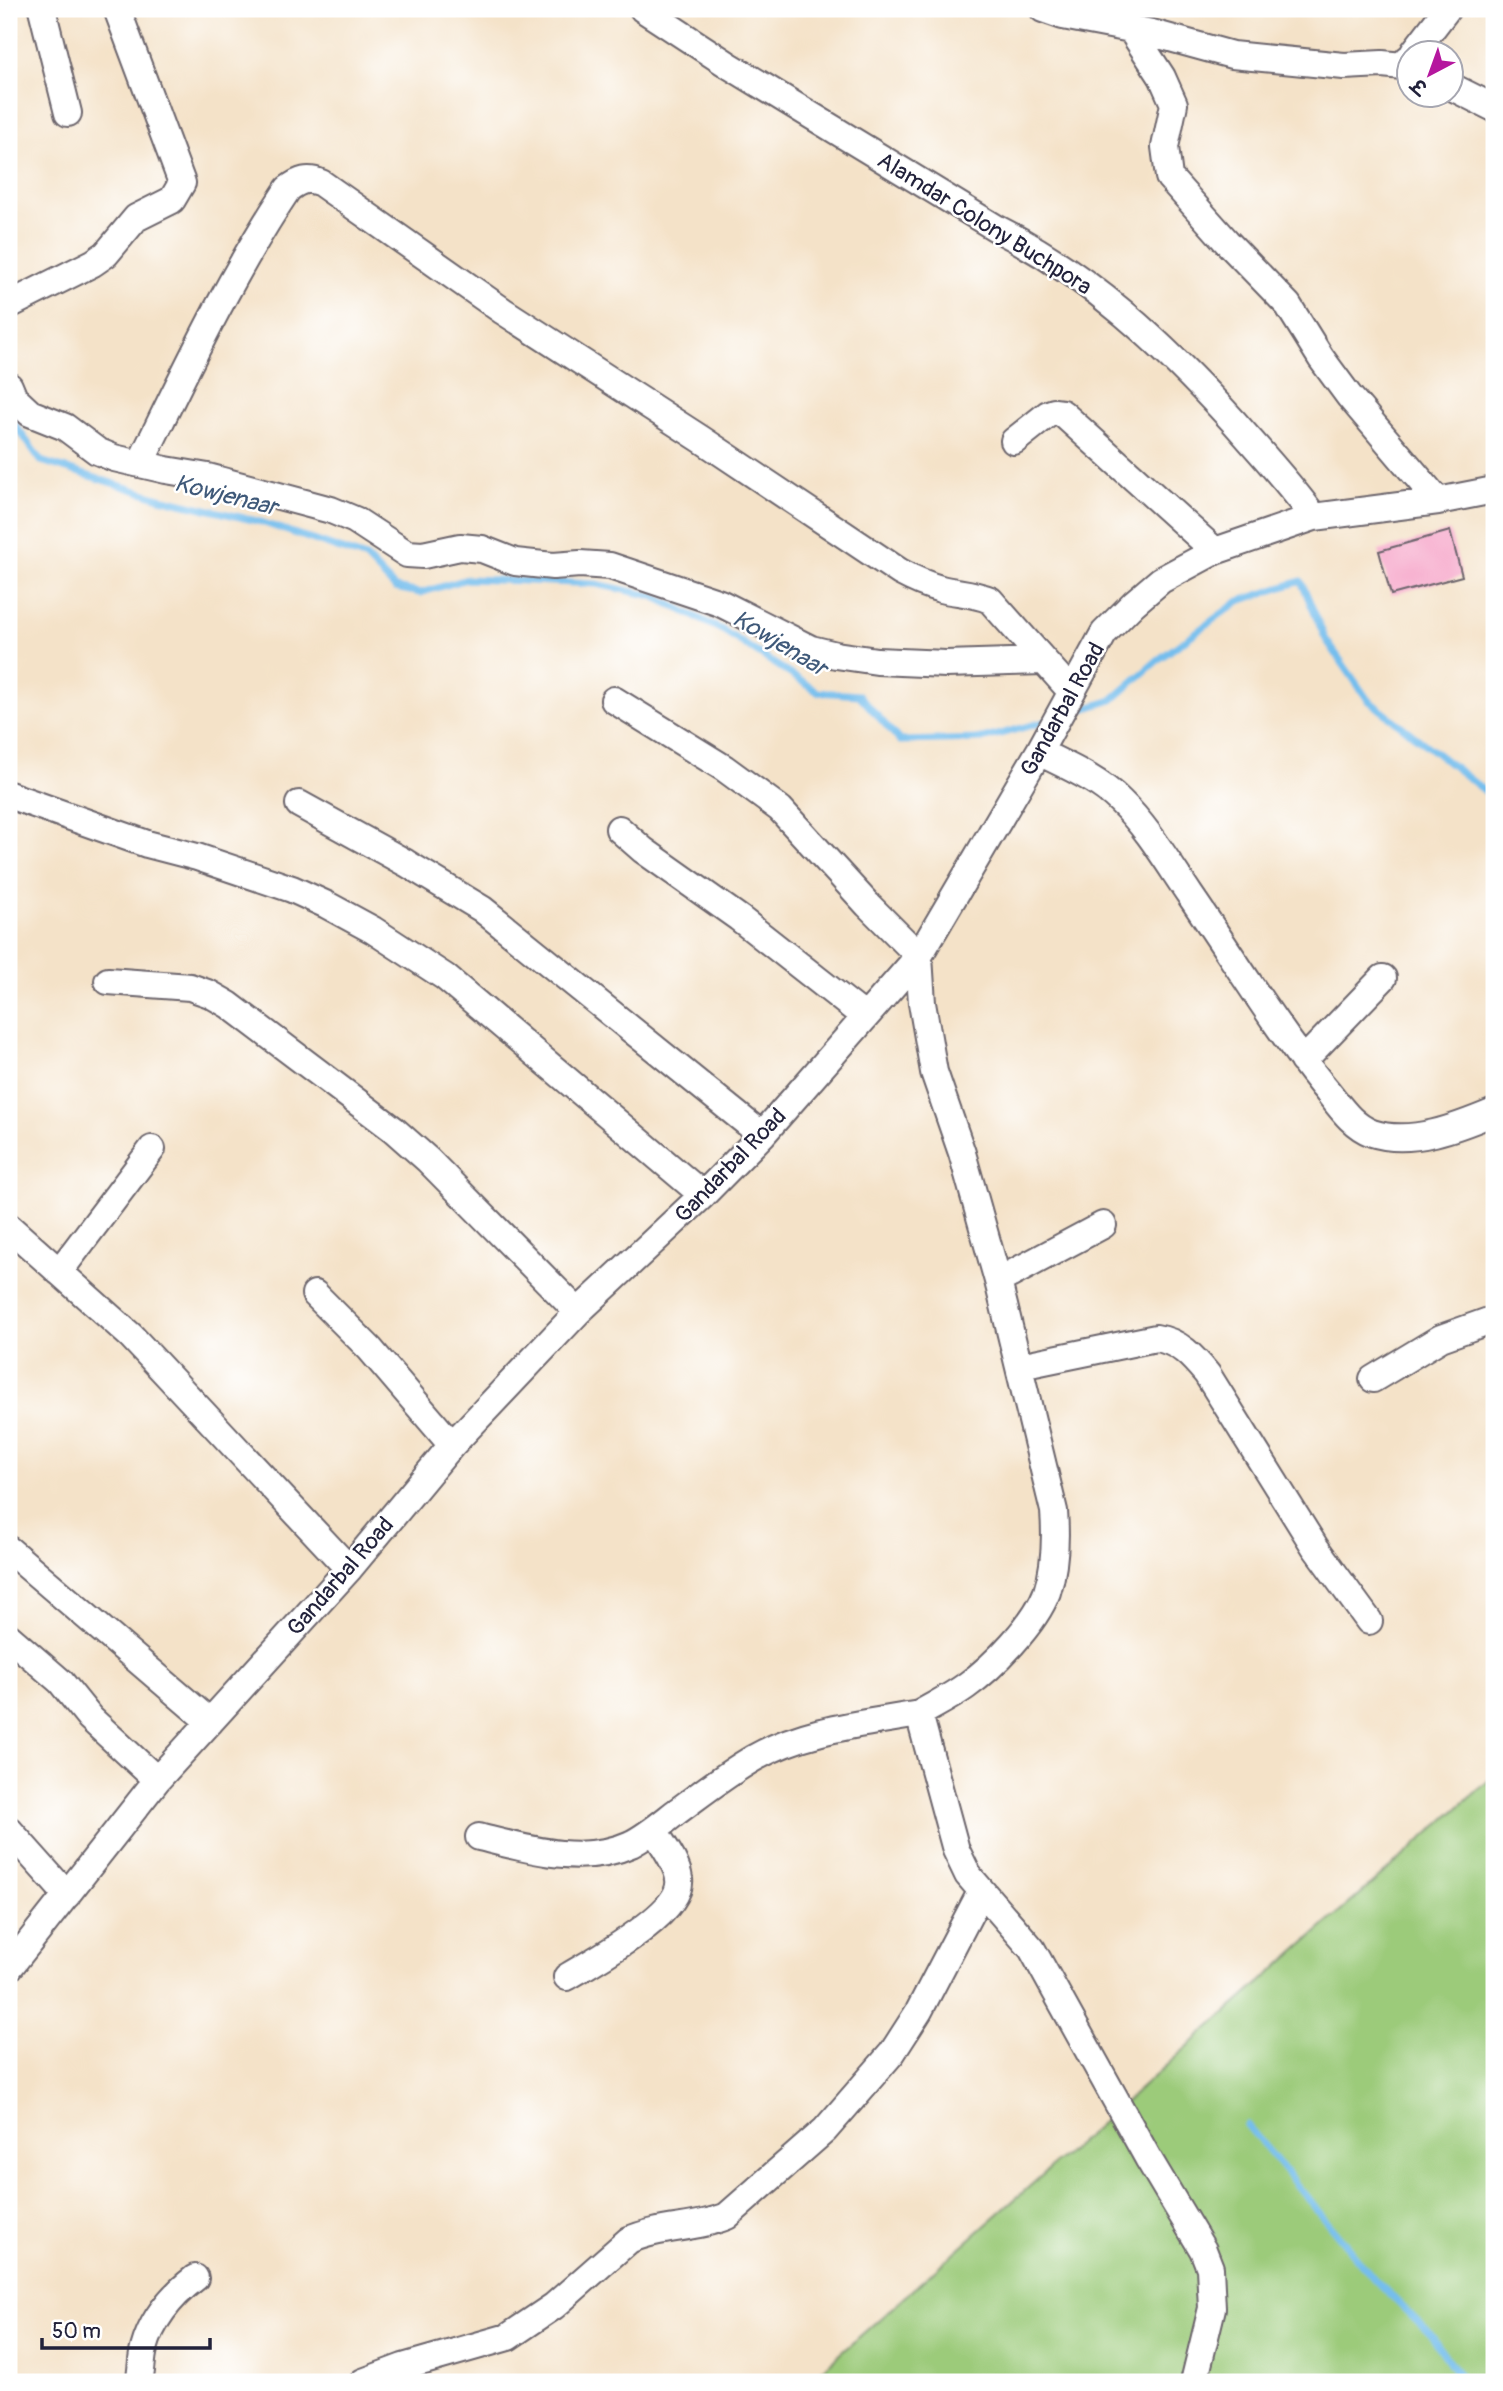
<svg xmlns="http://www.w3.org/2000/svg" width="1503" height="2391" font-family="Pangolin,'Playpen Sans Deva',sans-serif">
<rect width="100%" height="100%" fill="#fff"/>
<filter id="ink" filterUnits="userSpaceOnUse"><feTurbulence type="fractalNoise" baseFrequency=".0143" numOctaves="2"/><feDisplacementMap in="SourceGraphic" scale="14" xChannelSelector="R" yChannelSelector="G"/><feConvolveMatrix kernelMatrix="1 2 1 2 8 2 1 2 1" color-interpolation-filters="sRGB"/></filter>
<filter id="wash" filterUnits="userSpaceOnUse"><feTurbulence type="fractalNoise" baseFrequency=".00686" numOctaves="4" result="noise"/><feDisplacementMap in="SourceGraphic" scale="28" xChannelSelector="R" yChannelSelector="G"/><feGaussianBlur stdDeviation="1.57" result="paint"/><feColorMatrix in="noise" values="0 0 0 0 0 0 0 0 0 0 0 0 0 0 0 0 0 1.4 0 .05"/><feComposite in="paint" operator="in"/></filter>
<g filter="url(#wash)">
<rect width="100%" height="100%" fill="#f4e2c8"/>
<path fill="#9ccb7a" stroke="#5f765a" stroke-width="2" d="M1494 1776V2382H808Z"/>
<g fill="none" stroke-linecap="round" stroke-linejoin="round">
<path stroke="#74beed" stroke-width="7" d="M9 416 41 461 160 498 261 522 366 558 395 588 420 593 467 579 528 581 596 584 653 596 724 631 818 692 859 695 900 741 982 739 1047 721
M1068 714 1112 700 1159 659 1239 601 1301 581 1325 638 1368 700 1494 798
M1247 2125 1375 2280 1431 2335 1463 2382"/>
</g>
<g id="blocks">
<path fill="#f6a8ca" d="M1450 531 1462 576 1391 595 1379 551Z"/>
</g>
</g>
<g filter="url(#ink)">
<use href="#blocks" fill-opacity="0" stroke="#6c656c" stroke-width="2"/>
<g fill="none" stroke-linecap="round" stroke-linejoin="round">
<g stroke="#6c656c" stroke-width="30">
<path id="minor" d="M42 9 68 113
M643 9 730 66 996 228C1092 277 1163 344 1235 423 1262 454 1290 484 1314 517
M1043 9 1063 16 1152 33 1232 55 1344 66 1382 64 1403 66 1408 59
M1132 31 1162 77 1174 104 1165 147 1169 177 1227 242 1288 305 1321 358 1349 396 1438 501
M1414 52 1447 9
M1450 86 1494 108
M9 305 93 263 106 254 136 218 172 200 182 183 117 9
M9 386 14 398 30 413 65 427 97 451 114 458 166 470 208 477 331 510 355 520 407 554 423 555 460 547 482 549 515 562 553 566 580 564 610 566 720 603 811 649 836 655 877 661 946 664 1044 661
M1014 441 1048 414 1054 412 1062 413 1215 551
M140 464C186 370 230 276 288 189 300 180 308 177 321 183L503 311 701 439 900 572C913 579 926 585 941 589 958 593 974 593 990 600L1071 691
M614 700 724 768 780 809 868 905 919 956 922 1003 934 1072 962 1153 998 1281 1054 1511C1056 1537 1055 1567 1047 1592 1035 1624 993 1667 966 1686 951 1697 934 1705 919 1714L956 1850 968 1875 1032 1949 1148 2158 1203 2250 1210 2268 1212 2308 1194 2382
M1039 752C1067 766 1098 779 1120 801 1148 828 1168 863 1190 895 1234 959 1274 1025 1323 1086 1337 1102 1350 1125 1372 1133 1411 1146 1458 1127 1494 1112
M9 795 147 844 197 857 292 889 327 905 373 930 445 977 703 1195
M299 804 406 863 482 909 762 1135
M619 829 643 850 739 918 865 1017
M108 981 190 987 210 994 229 1005 393 1129 428 1160 578 1312
M1303 1061 1383 978
M9 1227 131 1336 349 1569
M59 1272 152 1149
M998 1281 1103 1225
M315 1294 370 1349 452 1445
M1020 1366 1156 1338C1179 1341 1193 1357 1207 1374L1315 1547 1369 1621
M1373 1379 1441 1338 1494 1319
M9 1550 210 1722
M9 1637 61 1682 90 1718 157 1780
M9 1830 67 1895
M479 1837C527 1849 583 1866 631 1844 647 1836 661 1824 675 1813 701 1794 726 1774 754 1758 805 1729 862 1724 919 1714
M9 1968 157 1780 349 1569 452 1445 578 1312 703 1195 762 1135 919 956 1040 750 1104 633 1134 603 1161 580 1215 551 1314 517 1438 501 1494 490
M567 1977C593 1961 684 1913 679 1879 677 1862 662 1844 654 1830
M139 2382C142 2371 141 2360 144 2349 152 2319 170 2297 195 2278
M363 2382 403 2367 508 2337 554 2306 629 2240C660 2226 696 2229 727 2216L825 2130 892 2053 919 2011 981 1892"/>
</g>
<use href="#minor" stroke="#fff" stroke-width="26"/>
</g>
</g>
<g text-anchor="middle" stroke-width="5" stroke-linejoin="round" paint-order="stroke">
<g font-size="23" fill="#22223b" stroke="#fff">
<text transform="translate(985 223) rotate(32)" y="8">Alamdar Colony Buchpora</text>
<text transform="translate(1062 709) rotate(-61)" y="8">Gandarbal Road</text>
<text transform="translate(730 1165) rotate(-46)" y="8">Gandarbal Road</text>
<text transform="translate(340 1576) rotate(-49)" y="8">Gandarbal Road</text>
</g>
<g font-size="24" font-style="italic" fill="#3f5979" stroke="#fff">
<text transform="translate(226 495) rotate(14)" y="8">Kowjenaar</text>
<text transform="translate(780 643) rotate(31)" y="8">Kowjenaar</text>
</g>
</g>
<rect width="1503" height="2391" fill="none" stroke="#fff" stroke-width="35"/>
<g transform="translate(1430 74) rotate(221)"><circle r="33" fill="#ffffff" stroke="#a7a7b1" stroke-width="2"/>
<path d="M0-5L12 26L0 18L-12 26Z" fill="#b5179e"/>
<text y="-10" font-size="19" font-weight="bold" text-anchor="middle" fill="#22223b">उ</text>
</g>
<path d="M42 2338v10h168v-10" fill="none" stroke="#22223b" stroke-width="3.5"/>
<text x="52" y="2338" font-size="21" fill="#22223b" stroke="#ffffff" stroke-width="5" paint-order="stroke">50 m</text>
</svg>
